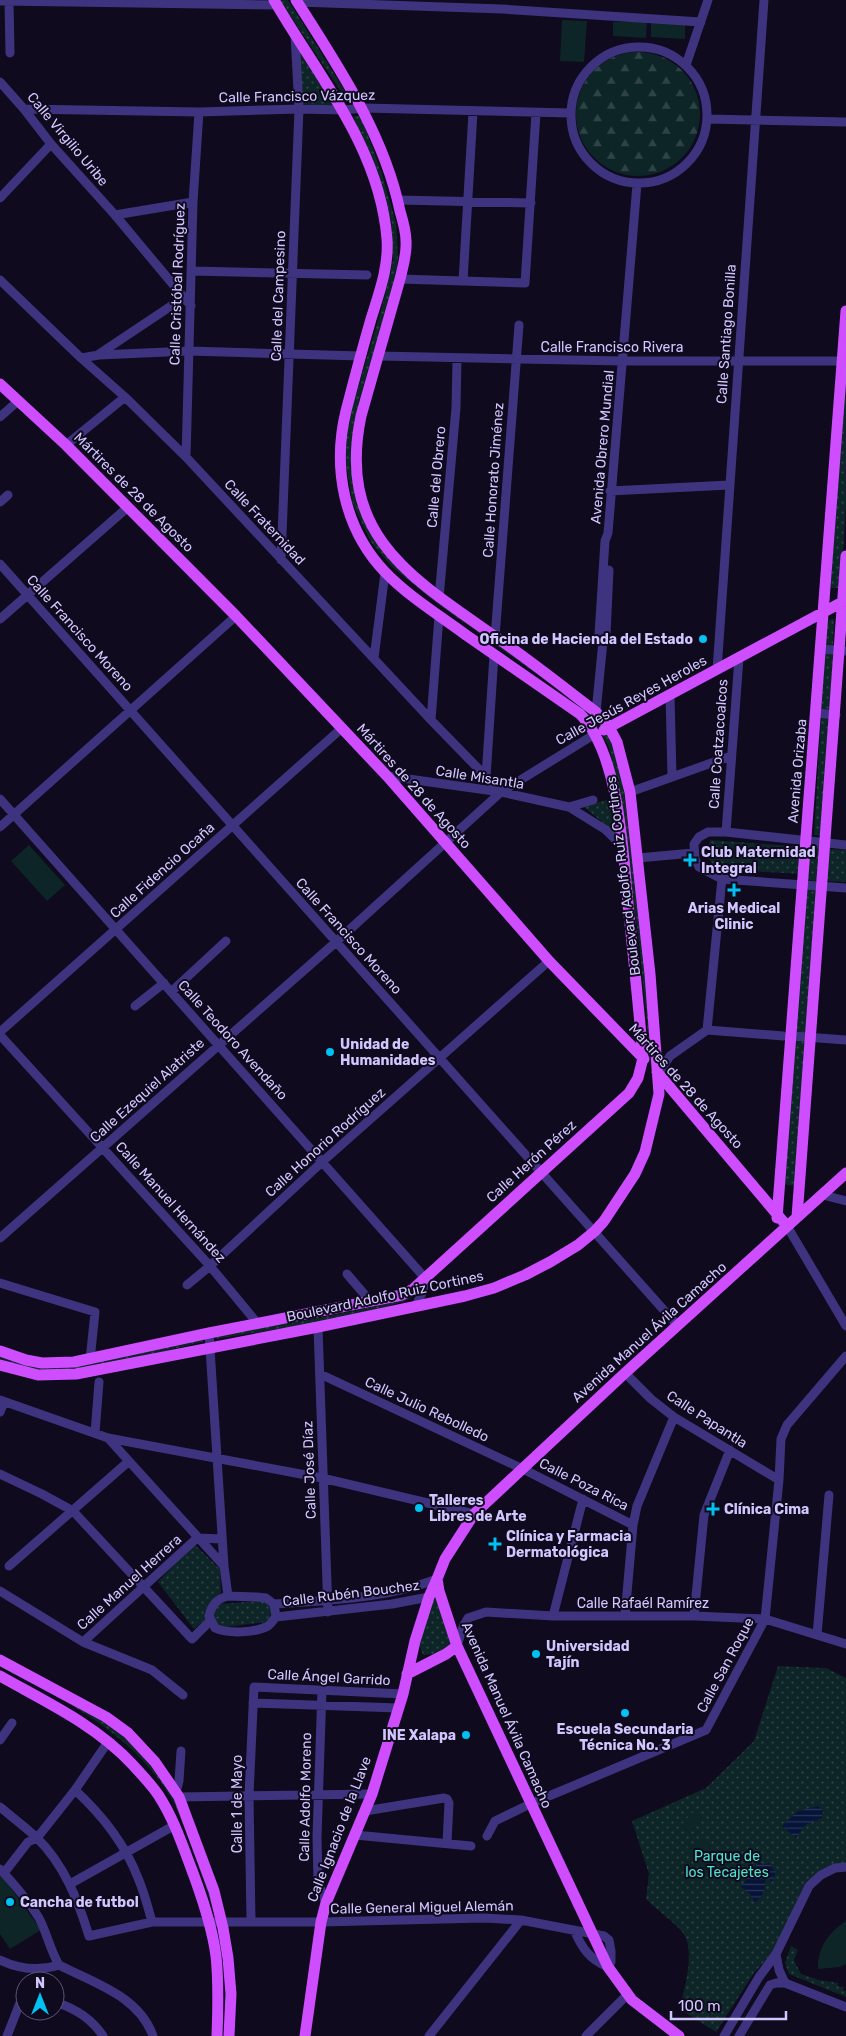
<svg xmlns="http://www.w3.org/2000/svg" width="846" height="2036" font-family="Rubik,sans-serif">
<defs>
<pattern id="grass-dots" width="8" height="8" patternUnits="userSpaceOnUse" patternTransform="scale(1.25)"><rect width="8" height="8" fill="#0d2527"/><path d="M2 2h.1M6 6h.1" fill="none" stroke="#2f4347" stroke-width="1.8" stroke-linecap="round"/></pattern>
<pattern id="forest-firs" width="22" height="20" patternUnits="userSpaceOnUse" patternTransform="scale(1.25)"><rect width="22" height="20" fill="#0d2527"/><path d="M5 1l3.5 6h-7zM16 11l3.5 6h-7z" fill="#2f4347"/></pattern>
<pattern id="water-rules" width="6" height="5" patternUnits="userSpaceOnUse" patternTransform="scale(1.25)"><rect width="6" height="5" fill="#071439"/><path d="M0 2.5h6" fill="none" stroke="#2a3557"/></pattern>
</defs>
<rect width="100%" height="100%" fill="#0f0a1d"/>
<path fill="url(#grass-dots)" d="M280 0H288L353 104 348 102Z
M299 49 337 106 302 104Z
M353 116H361L381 171 396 223 398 261 387 308 362 390 354 423 351 459 357 503 375 540 395 563 440 601 572 692 600 722 596 725 569 697 439 605 392 567 371 542 353 505 345 460 348 422 382 307 393 261 392 224 385 200 376 172Z
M846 367V503L841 588H830Z
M834 619 833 646 822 645 824 620Z
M825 652 834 653 829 712 820 711Z
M821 717 831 718 823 836 814 835Z
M608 732 621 769 657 1053 649 1045 638 933 614 770 609 747 603 737Z
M611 799 614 832 583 806Z
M710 840 804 847 802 874 716 869 707 856Z
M809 846 821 847 818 881 806 880Z
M829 849 846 850V882L826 881Z
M805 888 818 889 806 1034 796 1033Z
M795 1040 805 1041 794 1186 783 1184Z
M420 1291C408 1312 248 1333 217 1339L216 1335C262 1327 309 1321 354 1311 377 1306 400 1302 420 1291Z
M202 1338 203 1342C152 1353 80 1376 29 1368 19 1367 9 1362 0 1359V1355L29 1364Z
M194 1544 220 1569 221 1595 209 1604 205 1613 207 1618 194 1629 158 1582Z
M437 1598 453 1641C444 1649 436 1656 423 1655L419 1645 433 1599Z
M258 1601 266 1602 271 1609 270 1618 266 1622 218 1628 212 1615 219 1604Z
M0 1662 98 1717 124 1737 152 1765 175 1797 218 1912 214 1913C204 1882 194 1852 182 1822 178 1814 176 1805 171 1798 133 1733 64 1700 0 1667Z
M778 1666 826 1668 846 1678V1863L827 1867 805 1883 773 1952 754 1973 716 2032 680 2009C684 1989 696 1950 683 1933 673 1921 657 1910 646 1899L649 1874 632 1821 706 1788 754 1741Z
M791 1946 798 1950 794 1960 801 1974 819 1980 838 1983V1986L844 1987 843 1990 846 1991V1997L789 1974 785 1963Z"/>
<path fill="url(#forest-firs)" d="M576 114a62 62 0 1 1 124 0a62 62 0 1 1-124 0Z"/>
<path fill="#0d2527" d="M562 20 587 21 584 62 560 61Z
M613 22H647L646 38 613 36Z
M651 22 685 24V39L651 37Z
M29 845 65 885 47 901 11 861Z
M693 1812 702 1820 690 1833 681 1825Z
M702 1837 720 1862 705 1873 687 1848Z
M0 1873 41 1930 10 1949 0 1934Z
M846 1921V1964L840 1967 818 1969C817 1948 829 1932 846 1921Z"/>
<path fill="url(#water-rules)" d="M818 1806 823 1811 822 1818 805 1825 796 1838 782 1826 798 1811Z
M759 1862 764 1865 769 1863 776 1872 772 1882 755 1867Z
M754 1874 765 1880C766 1891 762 1896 755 1903L750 1894 741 1887 748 1876Z"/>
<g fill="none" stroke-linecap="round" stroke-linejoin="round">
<path stroke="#3e337e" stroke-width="9" d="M0 1 277 5
M9 1 10 53
M298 2 502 9 701 22
M571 115a68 68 0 1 1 136 0a68 68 0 1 1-136 0Z
M687 62 708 0
M0 82 24 109 51 144 115 215 191 306
M24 109 199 112 299 109 343 110 364 108 570 113
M707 119 846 122
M0 198 51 144
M398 200 531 203
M115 215 193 202
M192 271 367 275
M400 279 525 283 536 113
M0 280 81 358 125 397 186 457 431 720 501 792
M463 281 473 112
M99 354 183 298
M379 356 623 361H846
M81 358 99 355 189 351 361 356
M0 417 18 401
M66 445 125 397
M186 457 193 202 199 112
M610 491 729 485
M0 502 8 495
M281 560 299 109 295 35
M0 564 678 1326
M439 598 456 408 457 359
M0 619 128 507
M495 637 519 325
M603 641 599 634 605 541 608 533 637 184
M821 649 846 651
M374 658 385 573
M717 670 764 0
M670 695 672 777
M596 712 603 641 606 634 609 570
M817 713 836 715
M431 720 439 616
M387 776 501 792 569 807 606 830 622 846
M486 777 494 655
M630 792 731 756
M0 799 425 1278 423 1291 416 1306
M569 807 593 800
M0 827 236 616
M726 832 739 658
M846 845 726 832H708L699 837 694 844 695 859 699 867 722 879 846 888
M638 858 693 853
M171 992 226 941
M135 1006 164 983
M707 1030 722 879
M0 1032 342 728
M0 1035 210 1266 258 1324
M792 1036 846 1040
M658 1074 670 1056 707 1030 783 1036
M823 1195 846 1201
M787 1226 846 1326
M0 1238 336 942 501 792 595 734
M347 1274 371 1302
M0 1283 95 1312 90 1360
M187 1285 210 1266 322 1162 549 961
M318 1327 328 1612
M209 1333 224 1566
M625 1373 651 1399 674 1417 779 1480
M320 1374 523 1469 633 1525
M0 1400 108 1438 322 1478 474 1514
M0 1412 4 1402
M95 1433 99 1382
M108 1438 224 1566 228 1596
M0 1474 42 1494 73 1511 192 1639 210 1621
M9 1566 128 1462
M0 1591 83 1642 152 1670 183 1695
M228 1596 257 1597 266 1598 274 1604 276 1617C273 1620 271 1624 268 1626 255 1633 228 1634 215 1628L209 1616C212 1604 217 1599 228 1596Z
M274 1604C329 1600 385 1599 437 1579
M553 1616 583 1499
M625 1616 633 1525 637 1506 674 1417
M694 1616 704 1515 730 1450
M276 1617 392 1604 429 1597
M817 1635 829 1495
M83 1642 197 1538 222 1539
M457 1646 463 1627 468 1618 486 1612 553 1616H694L765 1619 846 1644
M322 1690 317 1837 318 1882 326 1903
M253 1703 398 1708
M0 1740 12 1723
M75 1790C101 1814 125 1844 138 1878 144 1892 148 1907 152 1922
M176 1792 179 1781 181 1751
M179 1797 372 1794
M0 1807C12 1817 25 1827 36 1837 64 1864 78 1900 89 1936L152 1922H321L484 1918 521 1920 604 1936 609 1940 611 1951V1962L608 1967C589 1959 582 1948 574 1930
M365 1811 444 1798 447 1799 449 1803 447 1843
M355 1835 471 1846
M487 1836 495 1821 530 1804 706 1730 765 1619 779 1480 781 1439 787 1425 846 1356
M0 1869C14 1884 28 1900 39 1918 47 1933 50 1950 59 1965 94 1983 139 1996 153 2036
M4 1873 28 1842 37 1838 75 1790 108 1742
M70 1884 175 1825
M251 1921 249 1795 254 1687 403 1694
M776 1954 779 1970 785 1983
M0 1960C19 1969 40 1971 59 1965
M770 1985 776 1983H785L846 2007
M55 2002C74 2008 92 2019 103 2036
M7 2036 20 2003 25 2000
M429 2036 521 1920
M586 2036 627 1995
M724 2036 759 1977 776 1954 809 1886 821 1875 835 1868 846 1867
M739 2036 770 1985"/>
<path stroke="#ce4dff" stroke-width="11" d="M0 384 66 445 236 616 387 776 549 961 644 1059
M604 730 846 600
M657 1072 787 1226
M797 1217 846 556
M777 1218 846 311
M0 1351 26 1360 42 1363 74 1362 209 1333 402 1295 413 1289 629 1093 638 1078 643 1058C639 1010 634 962 629 914 623 857 621 756 580 714 542 688 504 661 466 635 439 615 408 596 385 572 344 529 332 468 346 411 354 380 362 350 371 319 379 293 389 267 387 239 380 148 318 76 274 0
M0 1365 38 1375 76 1374 318 1327 465 1296 494 1288 525 1275 550 1262 578 1245 595 1231 604 1221 635 1174 645 1152 659 1094 650 974 630 792 617 742 609 727 596 712C562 686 528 659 493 635 408 576 337 533 361 416L400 279C403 266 407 254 406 241 406 231 403 221 400 211 384 134 338 66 296 0
M0 1660 106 1717 128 1733 155 1762 179 1797 214 1891 223 1928 228 1958 231 1994 229 2036
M407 1674 446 1654 457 1646
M0 1676C46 1702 96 1725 132 1764 141 1774 152 1785 159 1796 173 1818 181 1841 190 1865 201 1894 212 1925 216 1956 219 1983 218 2009 217 2036
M305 2036 321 1922 326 1903 372 1794 403 1694 415 1641 429 1597 437 1579
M679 2036 632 2000 608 1967 457 1646 439 1591 437 1579 445 1559 474 1514 625 1373 846 1173"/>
</g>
<g fill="#00c1f1" stroke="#0f0a1d" stroke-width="2">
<circle cx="703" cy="639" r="5"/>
<path d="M687.5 852.5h5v5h5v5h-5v5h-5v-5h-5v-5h5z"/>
<path d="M731.5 882.5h5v5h5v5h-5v5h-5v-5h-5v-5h5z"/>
<circle cx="330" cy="1052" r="5"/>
<circle cx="419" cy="1508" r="5"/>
<path d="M710.5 1501.5h5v5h5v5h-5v5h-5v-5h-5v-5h5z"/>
<path d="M492.5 1536.5h5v5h5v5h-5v5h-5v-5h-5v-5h5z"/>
<circle cx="536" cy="1654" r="5"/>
<circle cx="625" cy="1713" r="5"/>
<circle cx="466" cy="1735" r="5"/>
<circle cx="10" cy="1902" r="5"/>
</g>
<g text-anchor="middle" stroke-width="4" stroke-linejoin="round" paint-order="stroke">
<g font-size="14" fill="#d2c6ff" stroke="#0f0a1d">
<text transform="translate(297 96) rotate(-1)" y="5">Calle Francisco Vázquez</text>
<text transform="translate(68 139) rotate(50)" y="5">Calle Virgilio Uribe</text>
<text transform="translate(177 284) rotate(-88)" y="5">Calle Cristóbal Rodríguez</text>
<text transform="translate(278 296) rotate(-88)" y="5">Calle del Campesino</text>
<text transform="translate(726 334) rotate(-86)" y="5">Calle Santiago Bonilla</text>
<text x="612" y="352">Calle Francisco Rivera</text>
<text transform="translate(602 447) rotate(-85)" y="5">Avenida Obrero Mundial</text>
<text transform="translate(436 477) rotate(-85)" y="5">Calle del Obrero</text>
<text transform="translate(493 480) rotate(-86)" y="5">Calle Honorato Jiménez</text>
<text transform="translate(134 492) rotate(45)" y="5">Mártires de 28 de Agosto</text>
<text transform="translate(265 522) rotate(47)" y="5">Calle Fraternidad</text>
<text transform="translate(80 633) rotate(48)" y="5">Calle Francisco Moreno</text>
<text transform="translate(631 700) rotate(-29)" y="5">Calle Jesús Reyes Heroles</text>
<text transform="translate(718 744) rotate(-86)" y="5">Calle Coatzacoalcos</text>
<text transform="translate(797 771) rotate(-85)" y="5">Avenida Orizaba</text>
<text transform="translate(480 777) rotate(9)" y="5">Calle Misantla</text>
<text transform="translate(414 786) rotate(48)" y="5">Mártires de 28 de Agosto</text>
<text transform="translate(162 870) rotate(-42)" y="5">Calle Fidencio Ocaña</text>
<text transform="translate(623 876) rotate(-97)" y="5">Boulevard Adolfo Ruiz Cortines</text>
<text transform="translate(349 936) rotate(48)" y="5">Calle Francisco Moreno</text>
<text transform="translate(233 1040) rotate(48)" y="5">Calle Teodoro Avendaño</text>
<text transform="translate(686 1086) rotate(48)" y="5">Mártires de 28 de Agosto</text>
<text transform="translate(147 1090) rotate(-42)" y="5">Calle Ezequiel Alatriste</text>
<text transform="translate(325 1142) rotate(-42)" y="5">Calle Honorio Rodríguez</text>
<text transform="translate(531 1161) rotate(-42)" y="5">Calle Herón Pérez</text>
<text transform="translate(171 1202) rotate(48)" y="5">Calle Manuel Hernández</text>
<text transform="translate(385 1296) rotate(-12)" y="5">Boulevard Adolfo Ruiz Cortines</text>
<text transform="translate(649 1332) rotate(-42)" y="5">Avenida Manuel Ávila Camacho</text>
<text transform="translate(427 1409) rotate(25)" y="5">Calle Julio Rebolledo</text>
<text transform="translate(707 1419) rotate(33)" y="5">Calle Papantla</text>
<text transform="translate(309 1470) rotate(-92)" y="5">Calle José Díaz</text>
<text transform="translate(584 1484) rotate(27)" y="5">Calle Poza Rica</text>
<text transform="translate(129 1582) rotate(-42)" y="5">Calle Manuel Herrera</text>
<text transform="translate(351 1593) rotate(-7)" y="5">Calle Rubén Bouchez</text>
<text x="643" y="1608">Calle Rafaél Ramírez</text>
<text transform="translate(725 1665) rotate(-62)" y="5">Calle San Roque</text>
<text transform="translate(329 1677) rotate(3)" y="5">Calle Ángel Garrido</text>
<text transform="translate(507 1715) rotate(66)" y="5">Avenida Manuel Ávila Camacho</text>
<text transform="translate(305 1797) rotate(-89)" y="5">Calle Adolfo Moreno</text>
<text transform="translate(237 1804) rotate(-90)" y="5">Calle 1 de Mayo</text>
<text transform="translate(339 1829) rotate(-69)" y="5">Calle Ignacio de la Llave</text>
<text transform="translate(422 1907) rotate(-1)" y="5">Calle General Miguel Alemán</text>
</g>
<g font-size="14" font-weight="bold" fill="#d2c6ff" stroke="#0f0a1d" text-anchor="start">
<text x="693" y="644" text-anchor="end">Oficina de Hacienda del Estado</text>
<text x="701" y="857">Club Maternidad<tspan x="701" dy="16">Integral</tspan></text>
<text x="734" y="913" text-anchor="middle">Arias Medical<tspan x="734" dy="16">Clinic</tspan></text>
<text x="340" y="1049">Unidad de<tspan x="340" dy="16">Humanidades</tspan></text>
<text x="429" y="1505">Talleres<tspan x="429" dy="16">Libres de Arte</tspan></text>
<text x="724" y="1514">Clínica Cima</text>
<text x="506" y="1541">Clínica y Farmacia<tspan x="506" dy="16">Dermatológica</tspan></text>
<text x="546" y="1651">Universidad<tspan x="546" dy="16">Tajín</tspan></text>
<text x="625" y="1734" text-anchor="middle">Escuela Secundaria<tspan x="625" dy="16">Técnica No. 3</tspan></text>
<text x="456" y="1740" text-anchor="end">INE Xalapa</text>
<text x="20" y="1907">Cancha de futbol</text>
</g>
<g font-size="14" fill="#4fe3cc" stroke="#0f0a1d">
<text x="727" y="1861">Parque de<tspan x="727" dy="16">los Tecajetes</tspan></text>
</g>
</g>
<g transform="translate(40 1996)"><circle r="24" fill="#0f0a1d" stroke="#5d5577"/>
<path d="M0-4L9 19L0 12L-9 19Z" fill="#00c1f1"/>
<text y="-8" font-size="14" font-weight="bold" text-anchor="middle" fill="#d2c6ff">N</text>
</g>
<path d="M671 2011v8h115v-8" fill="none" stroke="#d2c6ff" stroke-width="2.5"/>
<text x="678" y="2011" font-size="15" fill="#d2c6ff" stroke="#0f0a1d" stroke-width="4" paint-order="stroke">100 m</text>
</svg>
